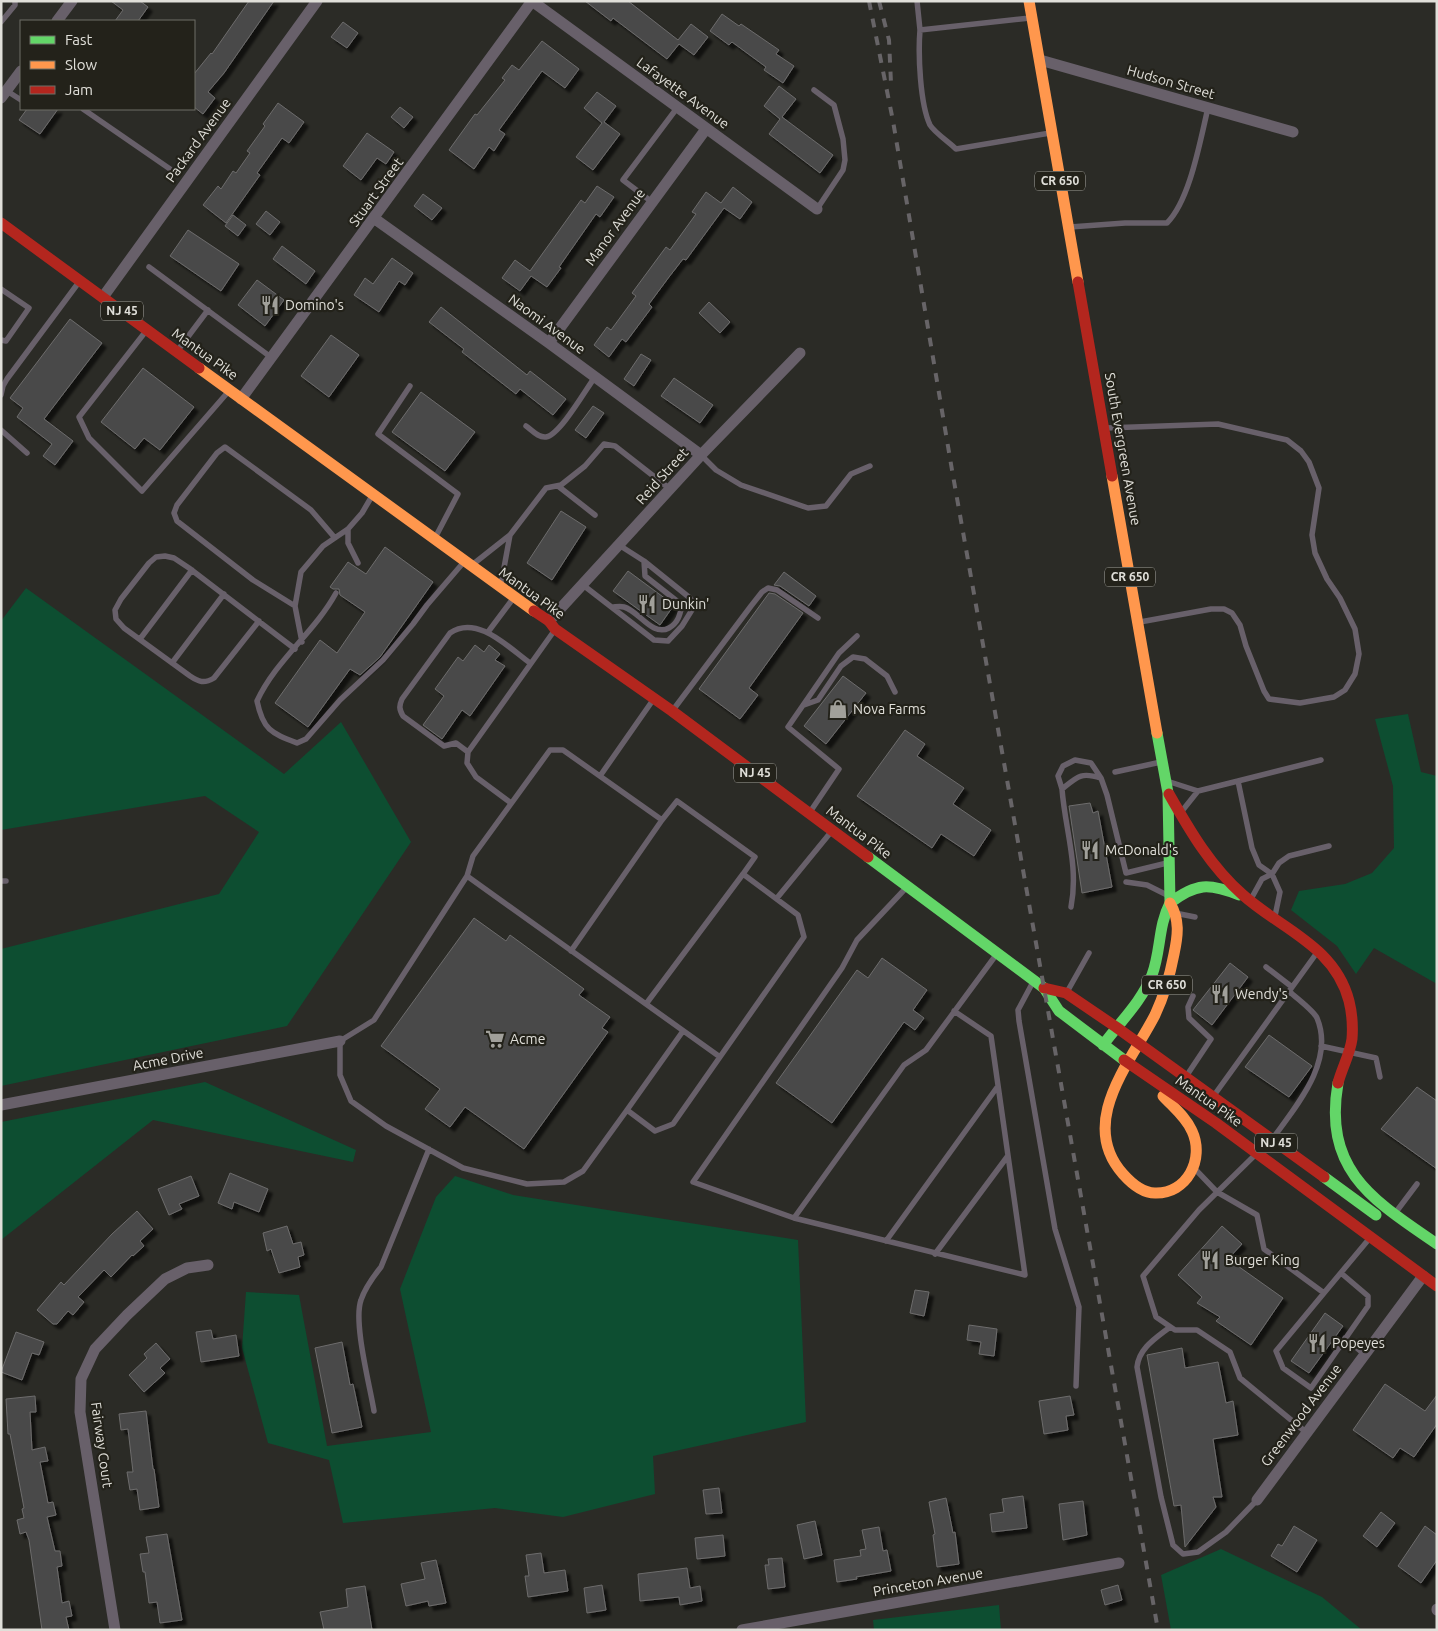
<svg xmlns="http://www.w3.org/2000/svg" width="1438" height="1631" font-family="Ubuntu,sans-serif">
<defs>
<filter id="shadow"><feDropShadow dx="4.5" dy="4.5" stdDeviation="1" flood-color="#0009"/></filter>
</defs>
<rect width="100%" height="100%" fill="#2b2b26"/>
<path fill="#0d4e31" d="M26 588 284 774 341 722 411 842 287 1026 1 1086V949L219 894 259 832 205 796 1 830V621Z
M1408 714 1421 772 1437 776V984L1374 948 1356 974 1337 946 1291 910 1299 891 1345 884 1372 873 1394 848 1393 786 1375 719Z
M205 1082 356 1150 353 1162 153 1120 1 1240V1122Z
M455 1176 513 1195 798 1240 806 1422 653 1456 655 1494 563 1517 495 1508 343 1523 329 1460 268 1443 242 1348 246 1292 299 1295 327 1446 431 1432 400 1289 436 1197Z
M1221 1549 1322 1597 1362 1630H1171L1161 1575Z
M999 1605 1001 1630H874L873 1620Z"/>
<path fill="#494949" stroke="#6d6c6c" filter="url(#shadow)" d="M111 1H140L148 7 138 21H115L123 10Z
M249 1H274L224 73 208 92 215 98 203 114 194 107V74L211 53 212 54Z
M585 1H628L678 40 691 24 708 37 694 55 679 44 667 59 613 18 611 21Z
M722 14 739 26 741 24 779 50 776 54 794 66 783 83 764 70 766 67 732 42 729 45 710 31Z
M343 22 358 33 347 48 331 37Z
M542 41 579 69 565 88 542 71 499 130 505 134 494 151 489 147 474 169 449 150 475 114 477 115 505 80 502 78 512 65 519 70Z
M779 86 796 99 782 117 833 155 820 173 769 134 780 119 764 106Z
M597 92 616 106 604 122 620 134 593 170 576 157 602 123 584 108Z
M278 103 304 122 289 143 282 138 257 173 260 175 226 223 203 205 218 186 221 189 233 171 236 173 250 153 247 151 265 126 263 124Z
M400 107 413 117 404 128 391 117Z
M27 109H58L40 134 19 120Z
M367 133 394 152 386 164 377 158 361 180 343 166Z
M597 186 614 197 600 217 596 214 559 267 561 268 547 287 531 276 520 291 502 278 515 260 530 271 581 200 585 203Z
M733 187 752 202 740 219 724 208 686 260 683 259 669 277 649 304 652 307 626 342 622 339 609 357 594 345 607 327 611 330 636 296 632 293 666 247 670 250 696 214 692 212 706 192 721 203Z
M423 194 442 208 432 220 414 206Z
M266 211 280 222 270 235 256 224Z
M233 215 246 225 238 236 225 226Z
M188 230 239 264 221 291 170 256Z
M282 246 315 271 306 284 273 259Z
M392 258 413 273 405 285 399 281 379 312 354 295 365 278 373 284Z
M257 280 284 300 265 326 238 305Z
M709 302 730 322 720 333 699 313Z
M441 307 527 375 530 371 566 399 553 415 520 389 516 394 462 352 464 349 429 322Z
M70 319 102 343 44 419 73 441 55 465 43 456 52 444 17 417 23 408 10 398Z
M331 335 359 355 329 397 301 376Z
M641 354 651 360 634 386 624 379Z
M143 368 194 407 160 450 144 438 135 449 101 422Z
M674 378 713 405 700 423 661 396Z
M421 392 475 432 445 471 392 432Z
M593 406 604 413 586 438 575 430Z
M561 511 586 527 552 580 527 563Z
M385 547 433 582 380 657 360 675 350 669 308 727 275 703 320 640 337 653 365 612 340 595 339 589H333L330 587 348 562 366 574Z
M628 571 674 605 660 625 613 591Z
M784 572 816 596 809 606 780 586 774 585Z
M769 593 775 594 803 613 749 688 758 695 740 719 699 689Z
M475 645 484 652 489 645 500 654 495 660 505 666 470 716 462 710 442 739 423 725 444 696 435 689 458 657 463 661Z
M843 676 866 693 826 744 804 726Z
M905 730 925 744 917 756 964 788 953 804 991 830 974 856 941 834 932 848 857 796Z
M1090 803 1093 813 1098 811 1112 887 1082 893 1069 806Z
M474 918 506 941 510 935 584 989 579 995 610 1017 602 1028 608 1032 524 1149 465 1107 450 1127 425 1109 440 1089 381 1046Z
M882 958 927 990 913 1010 924 1018 915 1030 904 1022 832 1123 776 1083 857 970 868 978Z
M1230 963 1248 977 1212 1025 1193 1010Z
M1269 1035 1312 1066 1289 1097 1245 1067Z
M1417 1087 1437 1101V1169L1381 1129Z
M230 1173 268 1189 259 1212 234 1202 232 1209 218 1203Z
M191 1176 199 1196 179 1204 182 1209 169 1215 158 1189Z
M137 1211 153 1229 140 1241 144 1246 133 1256 132 1255 111 1277 104 1270 78 1297 84 1302 73 1315 68 1311 57 1324H53L37 1310 61 1282 64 1285 112 1234Z
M287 1226 293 1244 301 1242 304 1255 298 1257 300 1267 279 1273 271 1249 267 1251 263 1233Z
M1222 1226 1242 1244 1228 1259 1283 1298 1251 1345 1216 1321 1220 1317 1197 1303 1202 1297 1178 1275Z
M915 1290 929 1292 924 1316 910 1313Z
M1325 1313 1343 1326 1309 1373 1291 1361Z
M969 1325 997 1329 994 1356 979 1354 981 1342 967 1340Z
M211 1330 213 1339 236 1335 239 1356 201 1362 196 1332Z
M16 1332 44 1342 39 1355 32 1353 22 1380 1 1372Z
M342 1342 350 1385 353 1384 362 1427 332 1433 315 1348Z
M156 1343 170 1359 160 1368 165 1373 144 1392 129 1375 147 1358 144 1354Z
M1182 1348 1185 1368 1218 1362 1226 1403 1233 1401 1238 1435 1213 1439 1222 1497H1213L1216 1507 1185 1547 1181 1505 1174 1506 1147 1355Z
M1385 1384 1425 1411 1437 1395V1424L1414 1457 1400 1448 1393 1458 1353 1430Z
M35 1396 36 1412H30L32 1450 45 1447 48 1461 40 1462 48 1503 53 1502 56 1515 47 1517 55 1551H60L62 1566 57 1567 62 1603 69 1601 72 1616 66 1617 69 1630H42L29 1540 26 1532 20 1534 17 1520 24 1518 22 1509 24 1508 10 1434H8L6 1399Z
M1070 1396 1074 1415 1066 1416 1068 1430 1044 1434 1039 1401Z
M146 1411 153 1469H154L159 1507 140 1510 137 1489 130 1490 127 1472H133L128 1429 121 1430 119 1414Z
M719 1488 722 1513 706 1514 703 1490Z
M1023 1496 1027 1528 992 1532 990 1514 1004 1512 1002 1499Z
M946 1498 953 1533 955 1532 959 1564 937 1567 933 1535 935 1534 929 1502Z
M1083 1501 1087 1535 1063 1540 1059 1504Z
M1381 1512 1395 1523 1377 1547 1363 1536Z
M815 1521 822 1555 804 1559 797 1525Z
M1294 1526 1317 1540 1297 1572 1271 1556 1278 1544 1282 1546Z
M1425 1526 1437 1535V1560L1421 1583 1398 1566Z
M879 1527 883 1551 887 1550 891 1571 856 1577 857 1579 837 1582 834 1560 861 1556 860 1550 866 1549 862 1530Z
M167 1534 182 1620 160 1623 157 1602 149 1603 145 1572H143L140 1554 149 1553 146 1537Z
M723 1535 725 1556 697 1559 695 1538Z
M541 1553 544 1573 565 1570 568 1591 528 1597 525 1576H529L526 1555Z
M782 1558 785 1587 768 1589 765 1565H769L768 1559Z
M436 1560 446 1603 429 1606 428 1601 406 1606 401 1584 425 1579 421 1563Z
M687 1568 690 1588 700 1586 702 1601 680 1605 679 1597 640 1601 638 1574Z
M602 1585 606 1610 587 1613 584 1588Z
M1118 1585 1122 1600 1105 1605 1101 1590Z
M365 1586 372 1630H324L320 1612 348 1607 346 1589Z"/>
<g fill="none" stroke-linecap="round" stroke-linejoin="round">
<path stroke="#68606a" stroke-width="5.5" d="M917 1 920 30 1030 18
M1 22 15 5V1
M920 30C918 54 920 104 930 125 934 132 950 143 956 149L1050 133
M814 90 834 105 843 139 845 160 843 170 817 209
M7 91 21 100
M83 109 170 169
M652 202 623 180 677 108
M1070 227 1125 223H1167C1190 200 1200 141 1208 108
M149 267 272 358
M1 289 29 308 6 341 1 340
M146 331 79 417 89 438 142 491 228 392
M178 350 208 310
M410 386 378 434 458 494 435 538
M1 395 3 386 7 379 79 282
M526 426C532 430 538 438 546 437 560 435 586 389 595 377
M1106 428 1218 424 1287 440 1301 451 1309 462 1319 488 1312 535 1315 553 1327 579 1340 598 1355 629 1359 654 1355 674 1345 690 1334 697 1300 703 1269 699 1264 691 1246 646 1240 625 1232 613 1224 609H1211L1140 622
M1 430 27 453
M701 455 716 470 741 485 808 508 826 506 851 474 870 466
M558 486 595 515
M348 529V543L358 563
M472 565 510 535 546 488 561 485 585 466 604 444 615 446 670 489
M501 584 510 535
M583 585 654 640 668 641 682 626 695 605 690 598 644 561 619 545
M336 593C314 633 276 660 257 701 263 730 271 733 297 743L306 739 340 700 383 660 413 624 427 605 463 563
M295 606 253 580 177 521 174 513 177 505 217 453 225 447 311 510 335 538
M612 607C615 607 620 606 624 607 639 611 652 637 669 628 678 623 680 615 682 605L645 576 644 561
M259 621 214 678C204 684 199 682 190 676L124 628 116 619 115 610 121 599 149 563 156 557 165 556 174 558 189 568 295 649
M488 632 512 600
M140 639 192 570
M302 642 295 606 301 572 323 546 348 529 362 513 372 496
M172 663 224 594
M804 705 818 700 841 666 853 657 865 659 887 676 895 692
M673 710 751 606 762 592 768 588 777 590 818 618
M550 750H563L662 820 677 801 755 857 743 874 798 915 804 937 673 1124 655 1131 627 1110 583 1171 564 1182 527 1184 463 1168 386 1126 351 1101 340 1075V1041L374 1020 467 876 473 856Z
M468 752 456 743 444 746 403 716C399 709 399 706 402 699L450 633C477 614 509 648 530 663
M1115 772 1161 762
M600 776 653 700
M1170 782 1198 791 1238 781
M1062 789 1058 776 1063 766 1075 760 1091 763 1101 778
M511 803 476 777 467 763 468 752 554 631
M1182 811 1198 791
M810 812 839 769 788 727 839 653 857 636
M467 876 720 1057
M1 881H6
M1126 882 1147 885 1167 895
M905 889 857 940 842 968 693 1182 794 1218 904 1065 926 1050 996 955
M777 898 831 832
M1251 899 1262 879 1272 874 1279 863 1289 856 1329 846
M1071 907C1079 866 1065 829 1062 789 1078 776 1081 772 1101 778L1107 795 1126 873 1167 863
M1180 914 1195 917
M1275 916 1280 892 1272 874 1259 865 1252 848 1238 781 1321 760
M571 951 662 820
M1266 967 1292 987
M1033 982 1018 1010 1019 1021 1055 1229 1079 1307 1076 1386
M1067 992 1089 953
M646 1004 743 874
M1321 1046 1376 1058 1380 1077
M1187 1075 1211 1039 1189 1018 1188 1007 1193 996
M1215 1094 1316 954
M627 1110 683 1031
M1273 1138C1297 1105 1335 1061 1317 1018 1313 1010 1296 998 1289 991
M1255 1155 1199 1210 1143 1276 1156 1317 1175 1330H1197L1230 1352 1240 1378 1307 1433
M1195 1169 1217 1192 1257 1215 1264 1249 1324 1293 1369 1239
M1396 1212 1417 1184
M794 1218 1025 1275 991 1036 954 1011
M886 1241 998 1086
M935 1254 1007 1157
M1324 1293 1276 1351 1283 1368 1311 1388 1368 1306V1296L1341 1273
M1170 1327C1156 1338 1139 1348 1137 1367L1161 1497 1173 1545 1183 1554 1198 1552 1226 1532 1257 1500
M1345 1338 1365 1355
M374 1411C370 1386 353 1322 361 1300 365 1288 373 1277 381 1267L429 1149"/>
<path stroke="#68606a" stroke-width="11" d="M532 1 817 209
M57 21 72 1
M1040 60 1293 132
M1 98 21 71
M375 219 549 343 701 455
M103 297 317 1
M549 343 706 129
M241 399 532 1
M549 621 701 455 800 353
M1 1105 340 1041
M1257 1500 1423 1276
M1437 1610V1609
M115 1630 80 1412 81 1379 95 1349 127 1315 165 1279 187 1268 208 1265
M742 1630 1119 1563"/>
<path stroke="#63d668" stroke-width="11" d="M868 857 1044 988 1059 1011 1124 1060
M1170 903C1196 883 1209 883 1239 895
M1103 1045C1120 1022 1142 1001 1152 975 1161 951 1158 926 1170 903L1168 793 1157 733
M1338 1083C1323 1171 1373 1200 1437 1244
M1324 1177 1376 1215"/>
<path stroke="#ff974d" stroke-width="11" d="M1029 1 1078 282
M199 368 534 611
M1112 476 1157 733
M1163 1096C1173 1107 1186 1117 1192 1131 1205 1159 1187 1194 1155 1193 1142 1193 1131 1183 1123 1174 1077 1122 1131 1062 1155 1015 1164 996 1170 975 1174 954 1178 935 1180 920 1170 903"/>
<path stroke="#b3261e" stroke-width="11" d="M1 223 199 368
M1078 282 1112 476
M534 611 549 621 555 629 672 711 868 857
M1169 794C1190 831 1211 867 1243 895 1281 929 1335 946 1349 1001 1352 1013 1353 1026 1352 1039 1350 1054 1342 1068 1338 1083
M1044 988 1066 993 1116 1027 1324 1177
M1124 1060 1216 1123 1437 1286"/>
<path stroke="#676467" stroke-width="4" stroke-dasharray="9 9" stroke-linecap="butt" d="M869 1 893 121 952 470 1158 1630
M879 1 889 40 891 83"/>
</g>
<defs>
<g id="restaurant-bare" transform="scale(1.5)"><path d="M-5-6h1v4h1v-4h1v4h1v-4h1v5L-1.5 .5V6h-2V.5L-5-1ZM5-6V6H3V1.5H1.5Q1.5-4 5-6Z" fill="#a1a09a" stroke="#23221a" stroke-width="2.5" paint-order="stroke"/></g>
<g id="shop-bare" transform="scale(1.5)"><path d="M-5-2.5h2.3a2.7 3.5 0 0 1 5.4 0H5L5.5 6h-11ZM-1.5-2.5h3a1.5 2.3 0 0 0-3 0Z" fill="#a1a09a" stroke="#23221a" stroke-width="2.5" paint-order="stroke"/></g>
<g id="supermarket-bare" transform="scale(1.5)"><path d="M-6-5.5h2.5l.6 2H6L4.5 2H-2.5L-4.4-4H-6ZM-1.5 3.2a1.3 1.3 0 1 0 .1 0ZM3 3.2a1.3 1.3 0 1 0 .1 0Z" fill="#a1a09a" stroke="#23221a" stroke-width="2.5" paint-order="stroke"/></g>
</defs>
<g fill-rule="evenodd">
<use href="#restaurant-bare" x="270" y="305"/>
<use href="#restaurant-bare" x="647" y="604"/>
<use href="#shop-bare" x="838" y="709"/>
<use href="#restaurant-bare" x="1090" y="850"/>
<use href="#restaurant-bare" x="1220" y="994"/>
<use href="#supermarket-bare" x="495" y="1039"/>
<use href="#restaurant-bare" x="1210" y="1260"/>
<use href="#restaurant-bare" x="1317" y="1343"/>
</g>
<g text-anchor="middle" stroke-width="4.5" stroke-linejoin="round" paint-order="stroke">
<g fill="#23221a" stroke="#a7a6a0" stroke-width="1">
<rect x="1035" y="171.5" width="50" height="19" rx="4"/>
<rect x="101" y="301.5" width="42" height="19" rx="4"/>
<rect x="1105" y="567.5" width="50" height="19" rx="4"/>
<rect x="734" y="763.5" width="42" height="19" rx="4"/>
<rect x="1142" y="975.5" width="50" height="19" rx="4"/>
<rect x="1255" y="1133.5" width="42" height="19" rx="4"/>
</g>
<g font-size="12" font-weight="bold" fill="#e0dfd9">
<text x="1060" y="185">CR 650</text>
<text x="122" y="315">NJ 45</text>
<text x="1130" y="581">CR 650</text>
<text x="755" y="777">NJ 45</text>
<text x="1167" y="989">CR 650</text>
<text x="1276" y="1147">NJ 45</text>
</g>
<g font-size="14" fill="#e0dfd9" stroke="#23221a">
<text transform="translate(1171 82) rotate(16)" y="5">Hudson Street</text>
<text transform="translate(683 93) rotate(36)" y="5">Lafayette Avenue</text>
<text transform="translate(198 140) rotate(-54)" y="5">Packard Avenue</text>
<text transform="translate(376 192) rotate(-54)" y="5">Stuart Street</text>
<text transform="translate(615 227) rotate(-54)" y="5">Manor Avenue</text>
<text transform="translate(547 324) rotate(36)" y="5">Naomi Avenue</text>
<text transform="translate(205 354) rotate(36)" y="5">Mantua Pike</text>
<text transform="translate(1123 449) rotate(80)" y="5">South Evergreen Avenue</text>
<text transform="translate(662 476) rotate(-48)" y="5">Reid Street</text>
<text transform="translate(532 593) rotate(36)" y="5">Mantua Pike</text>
<text transform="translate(859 832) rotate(37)" y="5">Mantua Pike</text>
<text transform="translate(168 1059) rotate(-11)" y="5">Acme Drive</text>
<text transform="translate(1209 1101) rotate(35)" y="5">Mantua Pike</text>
<text transform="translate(1301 1415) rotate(-53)" y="5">Greenwood Avenue</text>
<text transform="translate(102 1445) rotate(82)" y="5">Fairway Court</text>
<text transform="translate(928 1582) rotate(-10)" y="5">Princeton Avenue</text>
</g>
<g font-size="14" fill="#e0dfd9" stroke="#23221a" text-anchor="start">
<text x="285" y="310">Domino's</text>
<text x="662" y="609">Dunkin'</text>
<text x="853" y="714">Nova Farms</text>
<text x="1105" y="855">McDonald's</text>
<text x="1235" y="999">Wendy's</text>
<text x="510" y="1044">Acme</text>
<text x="1225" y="1265">Burger King</text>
<text x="1332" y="1348">Popeyes</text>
</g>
</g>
<rect width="1438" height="1631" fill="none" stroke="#e0dfd9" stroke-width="5"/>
<rect x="20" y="20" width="175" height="90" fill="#23221a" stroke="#6f6e66"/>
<rect x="30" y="36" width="25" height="8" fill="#63d668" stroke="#6f6e66"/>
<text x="65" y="45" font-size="15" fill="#e0dfd9">Fast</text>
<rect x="30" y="61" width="25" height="8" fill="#ff974d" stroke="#6f6e66"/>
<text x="65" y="70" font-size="15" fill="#e0dfd9">Slow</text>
<rect x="30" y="86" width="25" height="8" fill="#b3261e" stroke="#6f6e66"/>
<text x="65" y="95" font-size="15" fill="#e0dfd9">Jam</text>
</svg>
